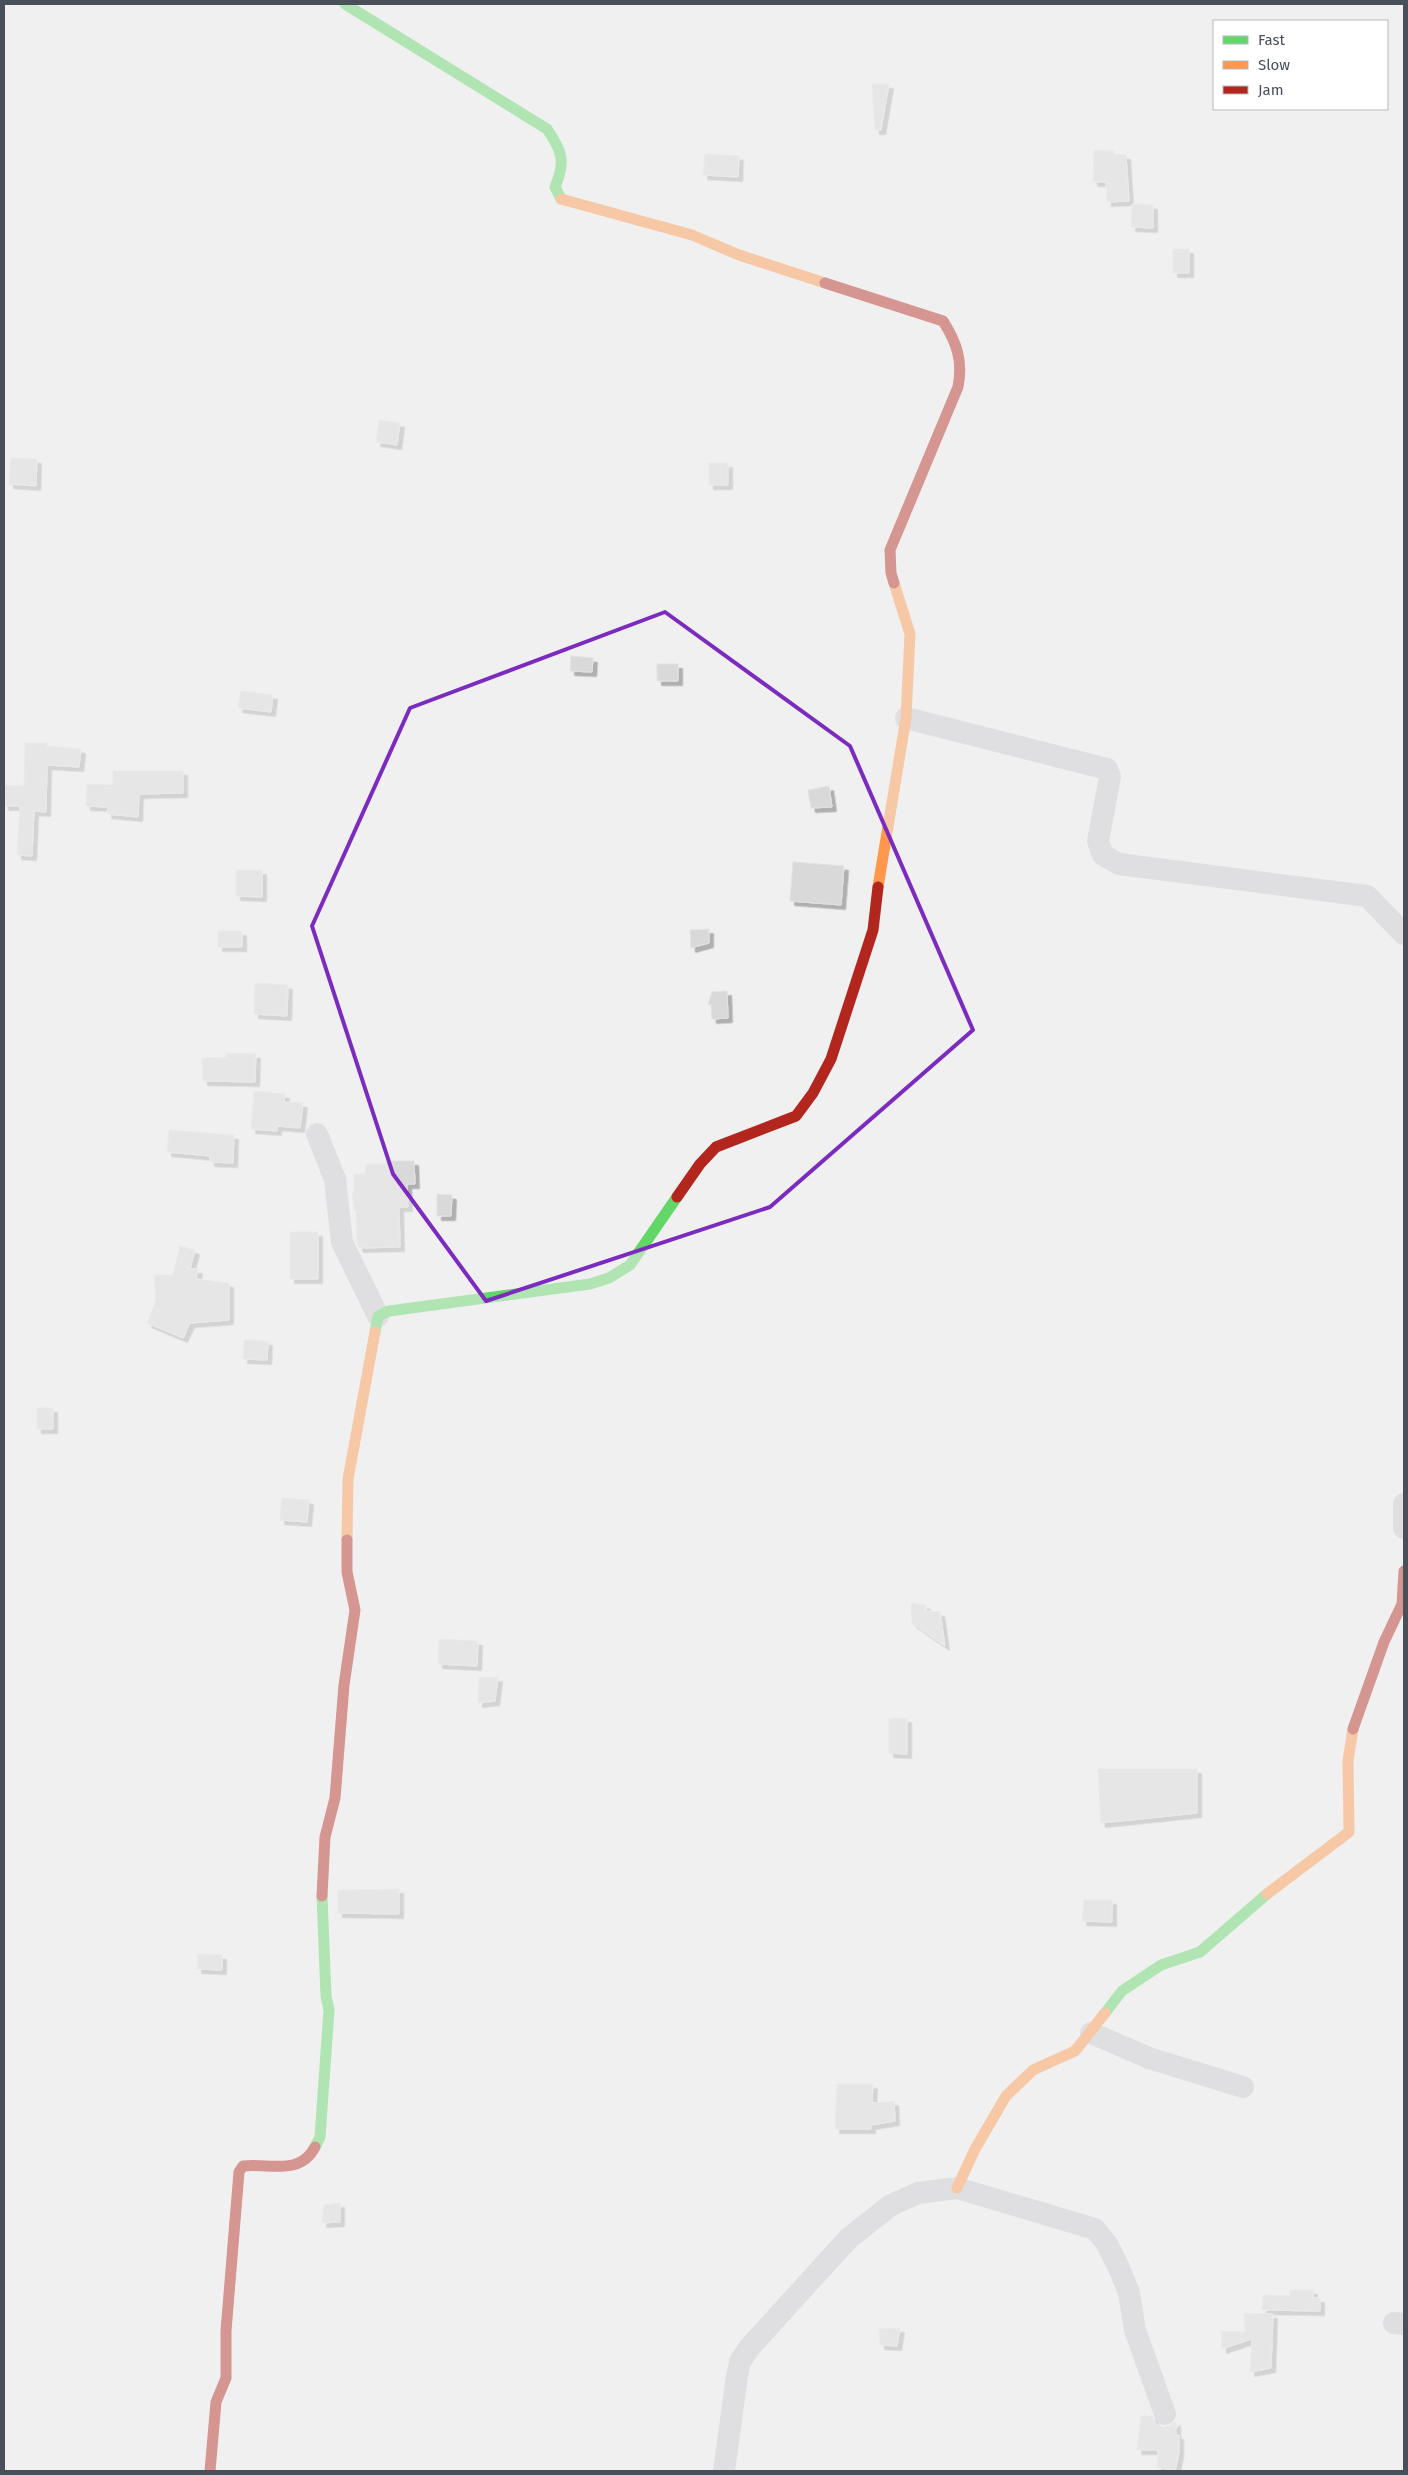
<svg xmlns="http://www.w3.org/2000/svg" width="1408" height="2475" font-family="'Fira Sans',sans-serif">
<defs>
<filter id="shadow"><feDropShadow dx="4.5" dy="4.5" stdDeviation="0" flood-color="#0004"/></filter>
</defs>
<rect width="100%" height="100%" fill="#f0f0f0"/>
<path fill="#d9d9da" stroke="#e2e2e3" filter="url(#shadow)" d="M872 84H889L881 130H875Z
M1094 150 1114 151V154L1126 155 1129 201 1107 202 1106 182H1093Z
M705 154 739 156 738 177 703 175Z
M1132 204 1153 205V228L1131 227Z
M1173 249H1189V273H1173Z
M379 420 400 423 397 445 376 442Z
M11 458 37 459 36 486 9 484Z
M709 463H728V485H709Z
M571 656 593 658 592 672 570 671Z
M657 664H678V681H657Z
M241 691 273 695 271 712 238 708Z
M25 743H47V746L81 749 79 767 47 765 46 812 34 811 32 856 17 855 20 806H4V785L24 786Z
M113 771H183V793L139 794 138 817 107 814 108 807 86 806 87 784 113 785Z
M829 786 832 807 811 808 808 790Z
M793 862 844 866 841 905 790 901Z
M236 870H262V897L236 896Z
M709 929V943L691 948 690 930Z
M218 931H242V947H218Z
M255 983 288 985 287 1016 254 1014Z
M727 991 728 1018 712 1019 711 1005 708 1004 712 992Z
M226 1053 256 1054 255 1082 203 1081 202 1058 226 1057Z
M254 1091 285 1094 284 1102 303 1103 300 1128 277 1126V1131L251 1129Z
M169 1130 234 1135 233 1163 210 1162V1156L167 1152Z
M386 1161H414L415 1184H407L408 1207H399L400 1247 359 1248 357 1242 356 1210H354L352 1193H354V1174H365L366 1164H386Z
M437 1194 452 1195 451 1216H437Z
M290 1232H318V1279H290Z
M180 1246 195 1250 190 1269H198L196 1279 229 1283V1320L190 1323 183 1338 147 1323 156 1300 154 1275H173Z
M244 1340 268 1341 267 1360 243 1359Z
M37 1408H53V1429H37Z
M282 1498 309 1500 307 1522 280 1520Z
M911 1603 926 1605V1611L940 1612 945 1646 912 1623Z
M439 1639 478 1641 477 1666 438 1664Z
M498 1677 495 1701 478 1703 479 1678Z
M907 1718V1754L889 1753V1719Z
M1098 1769H1197V1813L1101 1823Z
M399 1889V1914L338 1913V1890Z
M1084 1900H1112V1922L1082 1921Z
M198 1954 222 1955V1970L197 1969Z
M837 2084H873L872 2103 894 2101 895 2121 871 2125V2129H835Z
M340 2203V2222L322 2223 324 2205Z
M1290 2290H1313V2298H1320V2311L1262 2310 1263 2295 1290 2296Z
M1244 2313 1273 2314 1271 2368 1250 2372 1252 2339 1222 2349 1221 2331 1245 2332Z
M900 2328 897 2346 880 2345 879 2329Z
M1141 2416H1152L1156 2424 1163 2427 1170 2426 1176 2421V2435H1179V2453L1175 2471 1157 2467 1158 2450H1137Z"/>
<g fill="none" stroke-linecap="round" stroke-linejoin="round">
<path stroke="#cacbce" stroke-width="22" d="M906 718 1107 769 1110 777 1098 841 1103 855 1119 864 1367 896 1404 934
M317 1134 335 1179 342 1242 378 1316
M1404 1504V1528
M1091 2033 1149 2058 1243 2087
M1394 2323 1404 2324
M724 2471 737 2376 740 2362 749 2348 849 2238 891 2205 918 2193 957 2188 1095 2229 1107 2244 1119 2268 1129 2293 1135 2330 1165 2414"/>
<path stroke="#63d668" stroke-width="11" d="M345 4 547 129C562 151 566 161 555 187L561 199
M375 1332 378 1316 389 1311 590 1284 609 1278 630 1265 677 1197
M1105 2013 1122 1991 1161 1965 1200 1952 1267 1894
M315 2147 320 2137 329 2010 326 1996 322 1896"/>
<path stroke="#ff974d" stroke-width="11" d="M561 199 692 235 739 255 825 283
M878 887 906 718 910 634 894 583
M347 1540 348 1479 375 1332
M1267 1894 1349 1832 1348 1761 1353 1729
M957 2188 975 2149 1006 2096 1033 2070 1075 2051 1105 2013"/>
<path stroke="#b3261e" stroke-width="11" d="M825 283 943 321C957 343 963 361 958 387L890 550 891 573 894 583
M677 1197 700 1164 716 1147 796 1116 813 1093 831 1059 873 930 878 887
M1353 1729 1384 1642 1402 1604 1404 1571
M322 1896 325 1837 335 1798 344 1685 355 1610 347 1572V1540
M210 2471 216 2402 226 2378V2331L239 2172 243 2166C270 2163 300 2176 315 2147"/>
</g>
<path d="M0 0H1408V2475H0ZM665 612 850 746 973 1030 770 1207 486 1301 393 1174 312 926 410 708Z" fill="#f0f0f0" fill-opacity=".55" fill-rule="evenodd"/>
<path fill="none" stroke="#7b2cbf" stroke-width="4" stroke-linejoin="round" d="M665 612 850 746 973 1030 770 1207 486 1301 393 1174 312 926 410 708Z"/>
<rect width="1408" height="2475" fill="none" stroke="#49505a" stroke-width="10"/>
<rect x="1213" y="20" width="175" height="90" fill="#ffffff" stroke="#b6b9bd"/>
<rect x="1223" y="36" width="25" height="8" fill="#63d668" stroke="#b6b9bd"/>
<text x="1258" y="45" font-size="15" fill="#49505a">Fast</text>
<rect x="1223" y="61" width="25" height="8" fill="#ff974d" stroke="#b6b9bd"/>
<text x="1258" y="70" font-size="15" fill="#49505a">Slow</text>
<rect x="1223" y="86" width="25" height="8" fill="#b3261e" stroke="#b6b9bd"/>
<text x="1258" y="95" font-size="15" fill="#49505a">Jam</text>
</svg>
